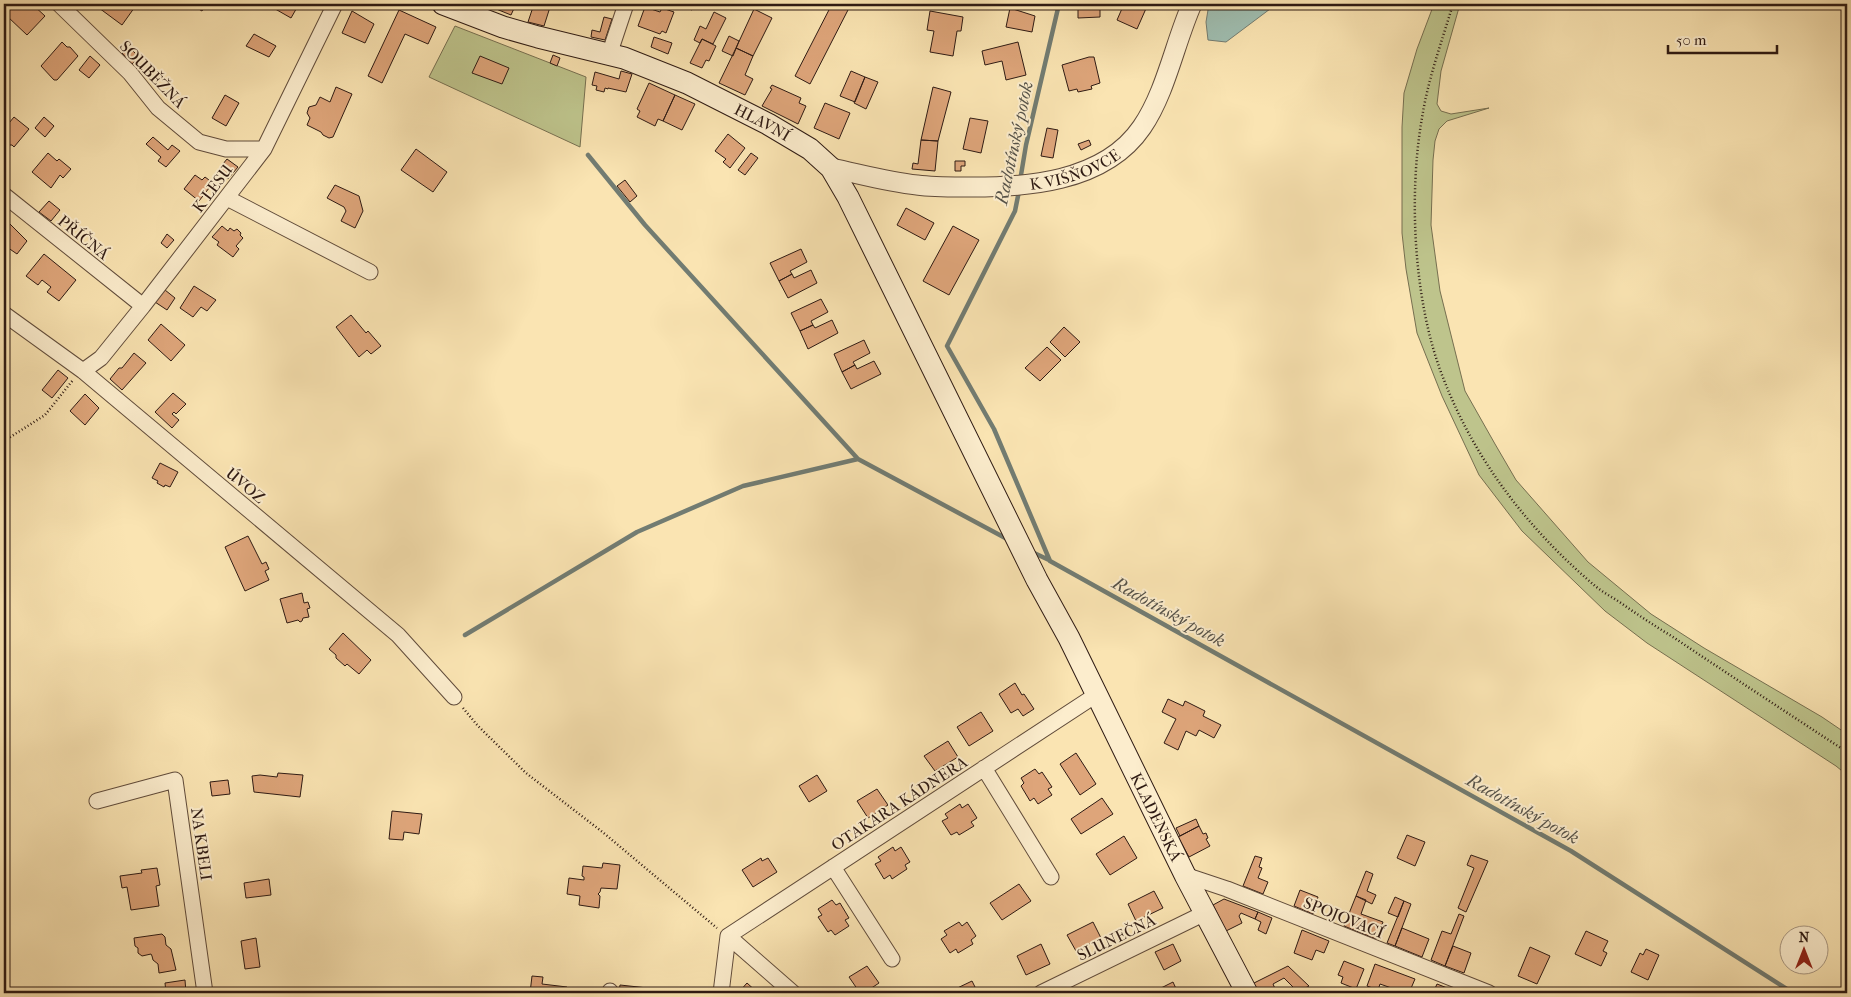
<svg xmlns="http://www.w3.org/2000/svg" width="1851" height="997" font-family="'IM FELL French Canon',serif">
<rect width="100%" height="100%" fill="#fae4b2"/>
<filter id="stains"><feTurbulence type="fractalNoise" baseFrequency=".004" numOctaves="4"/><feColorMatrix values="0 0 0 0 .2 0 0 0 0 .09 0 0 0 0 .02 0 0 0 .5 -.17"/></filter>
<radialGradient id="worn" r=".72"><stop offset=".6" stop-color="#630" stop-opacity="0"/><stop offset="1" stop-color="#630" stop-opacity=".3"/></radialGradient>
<path fill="#bec48c" stroke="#766f50" d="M1434 4H1460L1441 71 1437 104 1441 111 1451 114 1489 108 1447 121 1439 129 1435 141 1433 160 1431 225 1440 291 1465 391 1495 444 1516 480 1588 562 1651 614 1704 648 1822 717 1847 734V775L1836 766 1647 643 1605 611 1522 531 1479 475 1442 396 1417 333 1406 269 1402 233V127L1404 93 1417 49Z
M455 26 586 77 580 147 429 77Z"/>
<path fill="#9fbeb1" stroke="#727c72" d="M1209 4H1274L1270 9 1226 42 1208 40 1206 22Z"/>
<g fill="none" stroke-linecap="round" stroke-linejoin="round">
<path stroke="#727c72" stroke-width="4.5" d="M588 155 645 225 858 459
M1020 181 1026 145 1059 4
M1019 191 1015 211 947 346 994 429 1050 561 1571 851 1793 993
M1032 552 1049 560
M465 635 637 532 743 486 858 459 1009 540"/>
</g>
<path fill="#dea57a" stroke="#2e1a13" d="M6 4H14L17 6 18 4H32L45 16 27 35 8 17 5 20 4 19V6Z
M103 4H137L122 25 99 8Z
M190 4H206L202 11Z
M271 4H299L291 18 270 6Z
M484 4H516L511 15Z
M534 4H551L544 26 528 22Z
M685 4H695L692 10 684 7Z
M832 4H841L849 8 810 84 795 76Z
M1078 4H1100V17L1078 18Z
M1124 4H1148L1137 29 1117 20Z
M645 7 660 12 662 8 674 12 666 33 662 31 660 34 638 26Z
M1010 8 1035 16 1032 32 1006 27Z
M754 9 772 18 753 56 736 48Z
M399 10 436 27 428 44 405 34 382 83 368 76Z
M352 11 374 24 365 43 342 33Z
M930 11 963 17 961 31H957L953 56 930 52 934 31 927 30Z
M714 12 726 18 713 44 702 39 700 43 694 40 700 26 706 29Z
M604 17 612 19 605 40 591 37 592 30 600 32Z
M254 34 276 46 269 57 246 46Z
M729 36 739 41 733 56 722 51Z
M654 37 672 43 668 54 651 47Z
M702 39 716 46 709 61 706 60 702 68 690 63Z
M62 42 67 47H70L78 56 57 80H54L41 66Z
M1018 42 1026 75 1006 80 1002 61 985 65 982 51Z
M129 47 139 57 132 64 122 53Z
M736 48 753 56 745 75 753 79 745 95 719 83Z
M553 55 560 58 557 66 550 63Z
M90 56 100 65 89 78 79 70Z
M480 56 509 68 502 84 472 73Z
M1089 57H1094L1100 83 1091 86 1092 89 1078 92 1077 89 1069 91 1062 65Z
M621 71 632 74 626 92 608 88V89L605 88 604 92 596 90 597 86 592 85 595 72 619 79Z
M851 71 865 77 855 102 840 96Z
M865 77 878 82 866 109 854 103Z
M649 83 675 95 663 121 658 119 655 126 637 117 640 111 637 109Z
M772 85 801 98 799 103 806 106 798 124 762 106 772 89 770 88Z
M336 87 352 94 333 137 329 138 323 135 321 132 307 125 310 118 307 113 309 107 316 105 320 97 330 102Z
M933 87 951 92 938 141 921 140Z
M225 95 239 103 226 126 212 118Z
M675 95 695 104 682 130 663 121Z
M825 103 850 113 839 139 814 128Z
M14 117 29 129 14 147 12 145H9L4 138V129Z
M44 117 54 126 45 137 35 128Z
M970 118 988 121 981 153 963 149Z
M1047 128 1058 130 1053 158 1041 156Z
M728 134 745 148 730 168 723 162 726 159 715 151Z
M153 137 168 150 172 145 180 151 166 167 158 161 161 157 146 144Z
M921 140 938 141 935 171 912 169 913 163 918 164Z
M1089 140 1091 145 1081 150 1078 144Z
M416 149 447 172 433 192 401 170Z
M48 153 57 161 59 159 71 169 63 178 60 175 51 188 32 172Z
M751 153 758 158 745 175 738 170Z
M227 159 238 167 228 179 218 170Z
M955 161H965V166H961V171H955Z
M195 175 202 180 205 177 213 183 199 201 184 189Z
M625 180 637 196 630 202 617 186Z
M335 185 359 196 363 211 355 228 341 221 346 211 344 207 327 198Z
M49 201 60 210 51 221 39 212Z
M906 208 934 223 925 240 897 225Z
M4 218 27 241 17 254 4 245Z
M222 226 228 231 230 228 234 231 237 229 241 233 240 235 243 238 236 246 239 249 233 257 217 245 219 242 212 237Z
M953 226 979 240 949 295 923 281Z
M167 234 174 240 167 248 161 243Z
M801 249 807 262 790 271 792 274 779 281 770 263Z
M44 254 76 280 59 301 47 292 51 287 42 280 38 285 26 276Z
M811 270 817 283 788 298 779 281 792 274 794 278Z
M194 286 216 300 207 311 201 307 193 317 180 308Z
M165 290 175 298 167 310 155 302Z
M821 299 828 312 811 321 813 325 800 331 791 313Z
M351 315 366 333 368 331 381 346 371 354 367 350 359 357 336 327Z
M832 320 838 333 808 349 800 331 813 325 815 328Z
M161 324 185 345 171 361 148 340Z
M1064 327 1080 342 1065 357 1050 342Z
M864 340 870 353 853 362 855 365 842 372 834 354Z
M1047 347 1061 360 1040 381 1025 368Z
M134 353 146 363 122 390 110 379 119 368H122Z
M874 361 881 374 851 389 842 372 855 365 857 369Z
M58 370 68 378 52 398 42 390Z
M173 393 186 404 176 414 174 412 172 414 179 420 172 428 155 412Z
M85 394 99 408 85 425 70 411Z
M160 463 178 472 170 487 165 485 164 487 157 483 158 481 152 478Z
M248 536 262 564 266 562 269 569 265 571 269 580 245 591 225 547Z
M302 593 304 603 308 602 310 608 307 609 309 617 303 618 302 621 300 622 298 620 287 623 280 599Z
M343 633 371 660 359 674 347 664 345 666 336 658V655L329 649Z
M1015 683 1022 695 1024 694 1034 709 1023 716 1018 709 1011 713 999 694Z
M1168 699 1183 706 1185 701 1205 711 1203 716 1221 725 1214 738 1199 730 1196 736 1186 731 1178 750 1164 743 1176 719 1162 712Z
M981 712 993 731 969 746 957 727Z
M948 741 958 757 935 771 924 756Z
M1076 753 1096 784 1080 795 1060 764Z
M1035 769 1039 774 1042 772 1052 787 1048 789 1052 795 1038 804 1034 798 1030 801 1021 786 1024 783 1021 778Z
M278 773 303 775 300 797 254 792 252 776 260 775 277 777Z
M817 775 827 791 809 802 799 786Z
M228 780 230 794 212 796 210 782Z
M877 789 888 805 868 818 857 801Z
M1102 798 1113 814 1081 834 1071 819Z
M960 804 962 808 968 804 977 818 971 822 974 826 959 835 957 832 951 835 942 821 948 818 945 814Z
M392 811 422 814 419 834 404 832 403 840 389 839Z
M1196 819 1199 826 1180 836 1176 828Z
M1199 826 1203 834 1206 833 1208 838 1206 839 1210 846 1189 857 1178 837Z
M1407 835 1425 842 1415 866 1397 858Z
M1124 836 1137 858 1110 875 1096 854Z
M893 847 895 851 901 847 910 862 905 865 907 869 892 879 890 875 884 879 875 864 881 861 878 857Z
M1471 855 1488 861 1466 912 1458 908 1474 868 1467 865Z
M1255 856 1262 858 1259 867 1262 868 1258 878 1268 882 1263 894 1243 886Z
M761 858 762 861 768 858 777 872 753 887 742 870Z
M603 863 620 865 617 889 601 888 600 892 598 894 600 896 599 908 579 905 580 896 567 894 569 878 584 880V877L582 876 583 866 602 868Z
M157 868 160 885 156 886 159 906 131 910 127 887 122 888 120 876 142 873 141 870Z
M1366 871 1373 874 1367 891 1376 895 1372 904 1356 896Z
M269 879 271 895 246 898 244 883Z
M1019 884 1031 901 1002 920 990 903Z
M1300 890 1318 897 1313 914 1294 906Z
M1154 891 1163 908 1136 921 1128 904Z
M1356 896 1366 900 1361 914 1383 922 1376 939 1344 926Z
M1395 897 1404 901 1398 917 1388 913Z
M1224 899 1258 912 1255 919 1241 913 1239 916 1242 923 1226 931 1213 905Z
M832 900 836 905 840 903 849 918 845 920 849 926 835 935 831 930 828 932 818 917 822 915 818 909Z
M1404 901 1411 904 1395 946 1387 943Z
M1258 912 1272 918 1266 934 1258 930 1261 922 1255 919Z
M1459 914 1464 916 1445 966 1431 960 1442 931 1451 934Z
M959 922 962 926 967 922 976 936 971 940 973 944 958 953 956 949 950 953 941 939 947 935 944 931Z
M1093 922 1101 938 1076 951 1067 935Z
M1402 928 1429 939 1422 957 1395 946Z
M1302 930 1329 941 1324 953 1316 950 1312 960 1294 953Z
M1586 931 1608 941 1603 951 1607 953 1601 966 1575 954Z
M162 934 165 937 166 945 171 949 176 970 159 973 158 964 153 960 152 956 151 954 142 956 138 953V948L135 946 134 938Z
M256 938 260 967 245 969 241 941Z
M1041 944 1050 964 1026 975 1017 956Z
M1173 944 1181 961 1164 970 1155 952Z
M1453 946 1471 953 1464 973 1445 966Z
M1530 947 1550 956 1537 984 1518 976Z
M1646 949 1659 955 1648 980 1631 972 1640 953 1643 955Z
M1344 961 1364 969 1356 989 1341 983 1343 977 1338 975Z
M1375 964 1415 979 1409 993H1399L1400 991 1380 984 1378 990 1367 986Z
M867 966 879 983 864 993H860L849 977Z
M1288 966 1309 986 1298 992 1284 978 1273 984 1276 991 1272 993H1257L1252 984Z
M532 976 543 977 542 984 567 987V993H530Z
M185 980 186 993H166L165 983Z
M972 981 978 993H947Z
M1173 982 1178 993H1151Z
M747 983 758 993H738Z
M1437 984 1460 993H1433Z
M620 985 666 990 665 993H619Z"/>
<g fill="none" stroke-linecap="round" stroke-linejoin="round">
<g stroke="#614c3b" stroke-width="17">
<path id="minor" d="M59 4 130 73 158 108 199 142 226 149H264
M609 55 626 4
M4 195 143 306
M227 198 370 272
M4 314 83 371 398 635 454 697
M83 371 101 358 143 306 264 149 335 4
M984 768 1051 877
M97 801 175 780 205 993
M833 867 892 959
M1185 875 1227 889 1489 993
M728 936 1096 695
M728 936 793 993
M610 993V991
M721 993 728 936
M1041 993 1205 913"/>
</g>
<g stroke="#614c3b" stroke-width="21">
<g id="tertiary">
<path id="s1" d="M831 168C860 174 888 182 917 185 932 187 947 187 962 187 1024 188 1104 183 1142 127 1166 92 1175 42 1192 4"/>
</g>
</g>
<g stroke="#2e1a13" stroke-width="23">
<g id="secondary">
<path id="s2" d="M443 4 503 27 538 37 624 58 687 83 768 124 810 149 831 168 848 197 1037 580 1069 638 1185 875 1247 993"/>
</g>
</g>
<path stroke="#2e1a13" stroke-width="2.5" stroke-dasharray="1 2.5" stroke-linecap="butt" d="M1453 4C1442 41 1428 79 1422 118 1408 197 1414 306 1444 380 1475 460 1528 529 1594 585 1602 592 1612 597 1621 603 1638 615 1655 626 1673 637 1731 676 1789 714 1847 752
M4 441 45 415 73 380
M463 708 478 726 526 773 605 834 717 928"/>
<use href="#minor" stroke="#fcedcd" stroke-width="15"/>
<use href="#tertiary" stroke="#fcedcd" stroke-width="19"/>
<use href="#secondary" stroke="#fcedcd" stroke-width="21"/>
</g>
<g text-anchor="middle" stroke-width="4" stroke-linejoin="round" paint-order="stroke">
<g font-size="16" fill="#2e1a13" stroke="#fcedcd">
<text transform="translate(153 74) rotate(46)" y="6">SOUBĚŽNÁ</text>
<text dy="6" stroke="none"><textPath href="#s2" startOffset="342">HLAVNÍ</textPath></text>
<text dy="6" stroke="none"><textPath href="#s1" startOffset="248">K VIŠŇOVCE</textPath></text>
<text transform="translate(212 188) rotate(-53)" y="6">K LESU</text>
<text transform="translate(84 237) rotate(39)" y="6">PŘÍČNÁ</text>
<text transform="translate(246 485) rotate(40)" y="6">ÚVOZ</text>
<text transform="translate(899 803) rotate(-33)" y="6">OTAKARA KÁDNERA</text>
<text dy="6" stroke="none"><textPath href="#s2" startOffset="1151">KLADENSKÁ</textPath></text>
<text transform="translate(202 844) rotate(82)" y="6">NA KBELI</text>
<text transform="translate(1344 917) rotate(22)" y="6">SPOJOVACÍ</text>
<text transform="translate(1116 937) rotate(-26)" y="6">SLUNEČNÁ</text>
</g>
<g font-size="18" font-style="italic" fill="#56534a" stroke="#fcedcd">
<text transform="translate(1014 143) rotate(-78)" y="6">Radotínský potok</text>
<text transform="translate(1169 612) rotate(29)" y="6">Radotínský potok</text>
<text transform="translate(1523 809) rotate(29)" y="6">Radotínský potok</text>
</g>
</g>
<rect width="1851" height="997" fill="none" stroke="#fae4b2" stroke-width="20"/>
<rect x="5" y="5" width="1841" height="987" fill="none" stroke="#2e1a13" stroke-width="2.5"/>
<rect x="10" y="10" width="1831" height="977" fill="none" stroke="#2e1a13"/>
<g transform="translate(1804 950)"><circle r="24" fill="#fcedcd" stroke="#aa9983"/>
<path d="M0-4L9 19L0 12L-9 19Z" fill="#8f2418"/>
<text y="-8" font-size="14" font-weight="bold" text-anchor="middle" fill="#2e1a13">N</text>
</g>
<path d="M1668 45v8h109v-8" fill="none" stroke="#2e1a13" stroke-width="2.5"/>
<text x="1676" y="45" font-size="15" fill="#2e1a13" stroke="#fcedcd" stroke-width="4" paint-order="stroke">50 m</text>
<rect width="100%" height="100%" filter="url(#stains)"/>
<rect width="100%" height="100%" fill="url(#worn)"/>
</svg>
